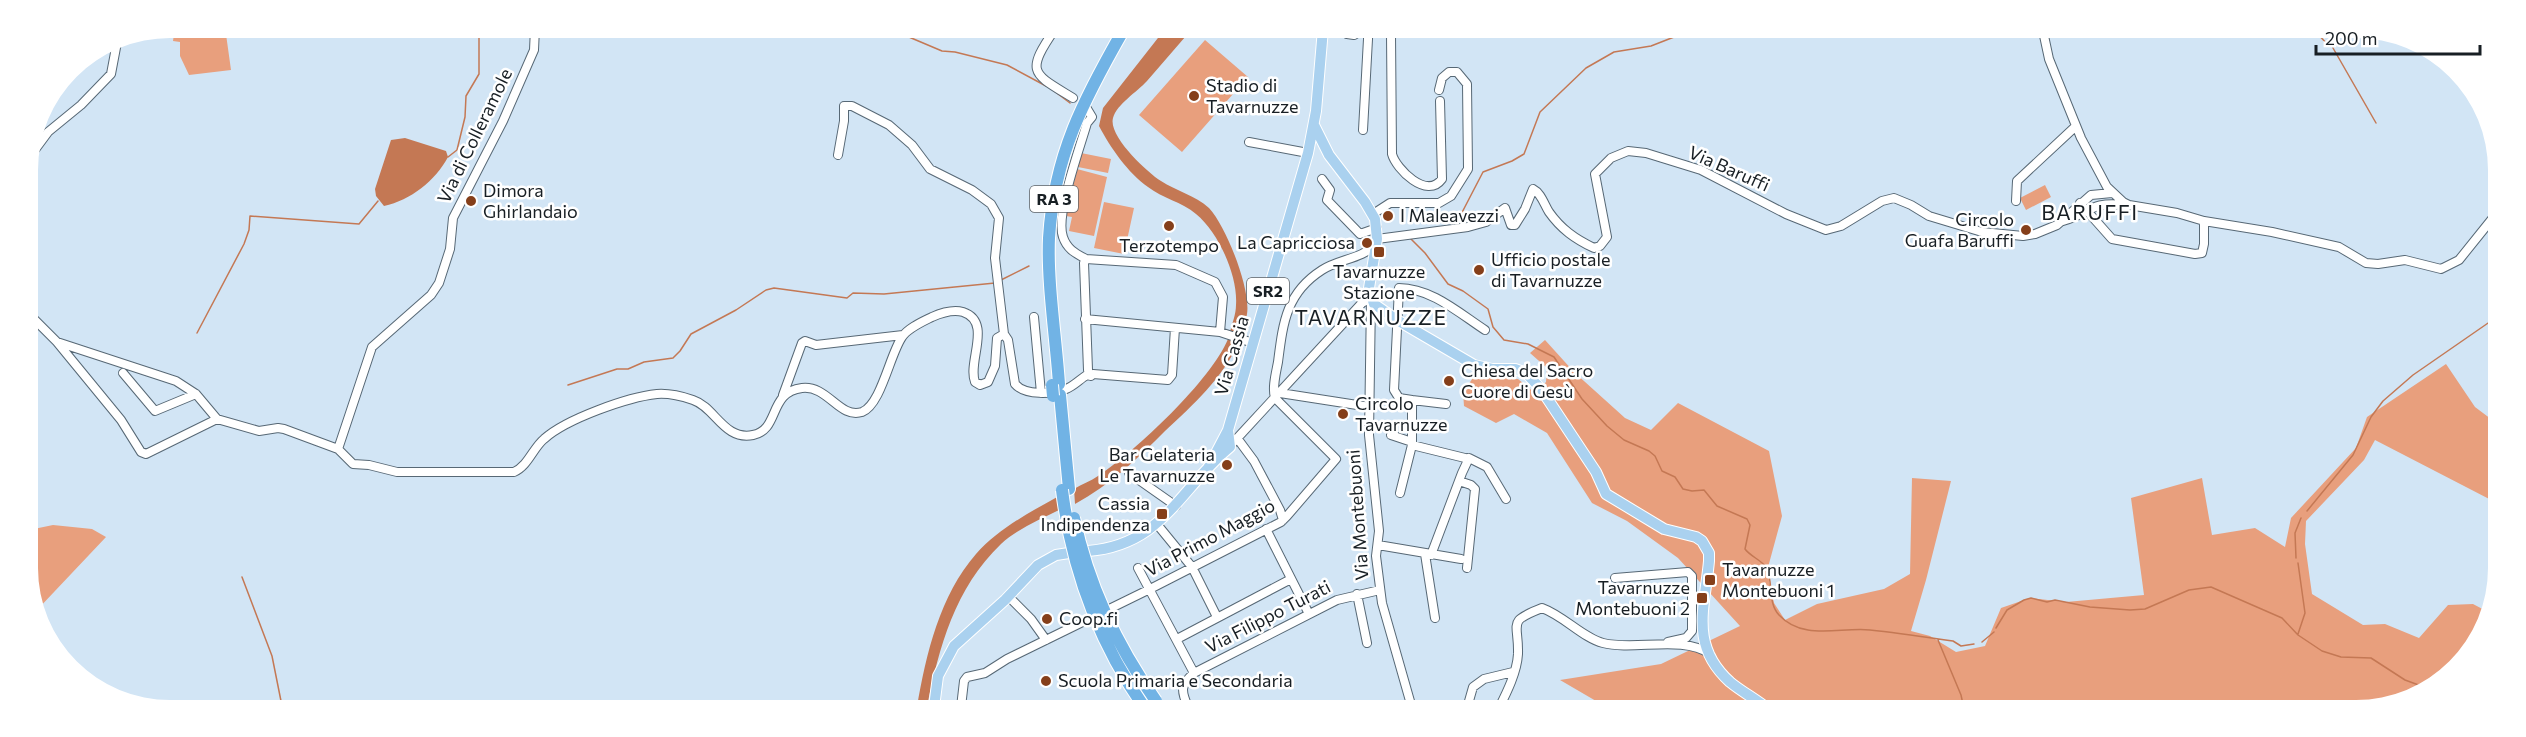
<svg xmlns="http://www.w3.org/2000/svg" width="2526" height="737" font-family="Commissioner,sans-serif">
<rect width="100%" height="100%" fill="#d2e5f5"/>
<path fill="#e89f7d" d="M175 27H225L231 70 189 75 180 56V42L173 41Z
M1205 40 1248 77 1182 152 1139 115Z
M1081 153 1111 159 1108 173 1078 167Z
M1077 169 1107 177 1094 236 1069 231 1072 217 1066 216Z
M2045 185 2051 197 2026 210 2020 198Z
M1104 202 1134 208 1124 254 1094 248Z
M1545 340 1574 372 1625 418 1651 430 1678 403 1769 451 1782 516 1767 571 1774 603 1785 620 1817 604 1884 589 1910 574 1912 478 1951 481 1926 580 1911 631 1930 636 1956 652 1985 646 2001 608 2030 598 2066 602 2144 595 2131 498 2202 478 2212 535 2255 528 2285 547 2291 518 2356 448 2367 417 2446 364 2475 407 2495 422V502L2375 440 2364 460 2306 521 2305 544 2312 594 2363 625 2385 624 2419 638 2448 605 2473 604 2490 613 2475 646 2443 680 2365 710 1608 708 1560 680 1661 664 1740 626 1678 558 1627 521 1592 503 1547 433 1514 414 1496 423 1464 406 1463 392 1475 375 1518 379 1535 393 1546 382 1547 368 1530 353Z
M53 525 92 529 106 537 37 610 30 595 29 530Z"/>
<path fill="#c47854" d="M1165 29H1192C1177 46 1162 64 1147 81 1137 92 1117 104 1113 118 1108 136 1147 172 1161 181 1176 191 1195 195 1209 208 1226 226 1251 289 1247 314 1246 321 1243 329 1241 336L1230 332C1232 324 1236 314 1236 305 1238 276 1219 233 1196 214 1182 202 1162 198 1148 187 1128 173 1110 147 1099 126L1103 108Z
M405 138 446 151 448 157C435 181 411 200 384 206L376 196 375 189 391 140Z
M1228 339 1239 342C1222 379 1194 404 1165 431 1137 459 1110 485 1075 504L1074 489C1082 484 1091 481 1098 476 1136 451 1212 379 1228 339Z
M1059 496 1061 509C1041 519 1017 529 1001 544 955 588 939 647 927 707H917C926 654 940 595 976 554 998 529 1030 512 1059 496Z"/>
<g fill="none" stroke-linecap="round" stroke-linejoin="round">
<path stroke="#c47854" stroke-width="1.5" d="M890 29 942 51 955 52 1007 65 1046 86
M2316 32 2328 45
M2333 48 2376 123
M1050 88 1070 103
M448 157 457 150 465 117 466 96 479 74V28
M1456 224 1483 172 1512 161 1524 154 1540 112 1586 68 1614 52 1651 46 1692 30
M1410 238 1425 253 1448 284 1463 291 1488 309 1493 327 1504 340 1528 344 1554 357 1582 399 1607 426 1624 440 1649 451 1655 456 1662 471 1675 477 1683 489 1692 491 1704 490 1717 506 1747 519 1750 525 1745 549C1750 556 1761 560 1766 567 1774 582 1767 602 1779 615 1803 641 1839 627 1870 630 1898 633 1925 637 1953 641L1961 646 1974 644
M1001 280 1029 266
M197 333 244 244 249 230 250 216 359 224 378 201
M568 385 617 369H628L644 362 673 358 680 351 691 334 736 310 766 290 774 288 847 298 853 293 884 294 995 283
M2307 511 2353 455 2371 417 2383 401 2413 375 2491 321
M2296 558 2295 533 2301 518
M2298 563 2305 613 2298 634
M242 577 272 656 282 706
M1996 628 2007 610 2024 600 2031 598 2047 602 2055 600 2090 607 2130 610 2145 609 2189 590 2211 587 2282 618 2298 635 2322 651 2341 657 2371 658 2405 680 2424 687
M1938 640 1961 695 1964 709
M1982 642 1994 632"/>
<g stroke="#576875" stroke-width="10">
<path id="minor" d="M1055 29C1025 73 1032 73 1073 98
M1342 30 1347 34 1354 35 1362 30
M1394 30 1391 34 1392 154C1396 169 1427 200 1442 179L1440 101
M1361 31 1368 34V39L1363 130
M2043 31 2049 59 2081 138 2107 187 2123 202 2129 205 2177 213 2204 221 2272 232 2339 247 2366 263 2378 264 2405 260 2441 269 2459 260 2496 214
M1249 142 1308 153
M838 155 844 121V106H852L889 125 912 145 930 169 972 190 991 204 999 218 995 258 1004 334
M28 159 48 132 81 105 111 74 118 37
M1322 179 1330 190 1327 200 1360 234 1377 228
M2016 201 2017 181 2076 126
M2080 203 2112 239 2195 254 2202 253 2204 244V221
M1373 214 1390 203H1439L1451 196 1468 169 1467 84 1457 72H1449L1442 78 1439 90
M2063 221C2090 213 2091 201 2124 205
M1377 239 1468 227 1486 222 1505 208 1511 225H1515L1525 209 1533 189C1541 193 1544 204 1549 212 1561 229 1575 239 1594 248L1600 246 1607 237 1595 174 1611 158 1628 151 1646 153 1701 170 1786 214 1826 230 1841 226 1882 201 1894 198 1911 205 1929 216 1982 232 2023 236 2035 234 2057 225 2091 195 2112 193
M1086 259 1176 265 1215 282 1223 297 1220 332
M1086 259C1075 253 1067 249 1063 237 1055 215 1080 148 1087 123L1092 117 1086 107
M1086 259 1084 263 1088 370
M1371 298 1369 435 1379 531 1376 556 1382 603 1412 708
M28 313 57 342 176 381 196 394 217 419 259 431 278 428 284 429 338 449 372 347 431 295 439 283 450 249 453 218 503 121 534 50 535 28
M1034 317 1041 393
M1085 319 1220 332 1253 343
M57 342 121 420 141 452 146 454 217 419
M123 373 155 411 196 394
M1280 393 1370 407
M783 395 802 343 805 341 816 345 903 335
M1275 398C1272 387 1276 373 1278 362 1283 323 1286 293 1322 270 1339 259 1362 259 1376 244
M1412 400 1446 404
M1391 435 1412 442
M1237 438 1254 461 1280 510 1283 520
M1412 445 1465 458
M1230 446 1362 303 1371 298
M338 449 353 464 369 465 397 472H514C528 466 533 448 544 439 566 419 628 397 657 394 669 393 681 396 693 400 715 407 724 441 753 435 780 430 768 392 802 388 828 385 839 419 862 412 881 405 890 354 902 337 908 328 922 322 932 317 941 313 952 309 963 312 993 322 967 362 975 382L980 385 988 382 995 366 997 338 1004 334 1008 340 1015 384C1025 396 1053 394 1066 389 1074 386 1080 379 1087 375L1091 376 1093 374 1168 380 1172 375 1175 328
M1129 473 1176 506
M1459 481 1471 485 1475 489 1467 568
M1400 493 1412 445V400L1399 398 1394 390 1399 288C1431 288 1459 313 1485 330
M1156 523 1192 567 1217 617
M1266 529 1309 614
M1378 545 1461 559
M1425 554 1435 618
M1431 555 1462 473 1469 458 1487 467 1506 499
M1138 568 1194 673
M1615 578 1688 572 1692 576V631L1686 638 1668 642
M1357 594 1367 643
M1009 597 1031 619 1046 640
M1177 639 1291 579
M961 707 964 681 967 677 985 673 1007 659 1150 589 1281 522 1287 516 1336 459 1275 398
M1188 707C1181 691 1180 685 1194 673L1337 600 1380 590
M1467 708 1473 687 1484 679 1513 672
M1499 708C1507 692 1517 672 1518 654 1519 622 1506 622 1542 608 1564 616 1583 638 1603 643 1634 651 1683 635 1710 654"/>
</g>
<g stroke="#fff" stroke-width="12">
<path id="major" d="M1314 125 1329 155 1365 202 1375 219 1377 239 1369 288 1374 304 1397 320 1474 365 1492 369H1515L1526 373 1541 389 1596 472 1606 494 1664 529 1696 537 1702 541 1709 553V561C1705 607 1689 645 1730 682 1742 692 1756 699 1768 709
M1207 470 1228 430 1308 153 1316 111 1323 29
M1088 551C1163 545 1179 489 1230 447L1228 430
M934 707 938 676 954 646 1005 600 1038 565 1056 555 1069 553"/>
</g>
<g stroke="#fff" stroke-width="14">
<path id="highway" d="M1059 384C1056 339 1047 282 1049 238 1054 155 1084 99 1124 29
M1060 395 1069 489"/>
</g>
<use href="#minor" stroke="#fff" stroke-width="8"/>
<use href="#major" stroke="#aad1ef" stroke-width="10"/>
<use href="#highway" stroke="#71b3e5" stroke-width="12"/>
<g stroke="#fff" stroke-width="14" stroke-linecap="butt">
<path id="highway-bridge" d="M1052 385 1053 396
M1062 490C1072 569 1098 641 1144 707
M1074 518C1088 584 1117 646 1156 701"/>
</g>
<use href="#highway-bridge" stroke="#71b3e5" stroke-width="12"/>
</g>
<g fill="#853f1a" stroke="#fff" stroke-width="2">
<circle cx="1194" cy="96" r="6"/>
<circle cx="471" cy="201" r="6"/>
<circle cx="1388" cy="216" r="6"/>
<circle cx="1169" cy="226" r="6"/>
<circle cx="2026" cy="230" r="6"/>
<circle cx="1367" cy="243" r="6"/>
<rect x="1373" y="246" width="12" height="12" rx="3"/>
<circle cx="1479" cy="270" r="6"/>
<circle cx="1449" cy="381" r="6"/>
<circle cx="1343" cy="414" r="6"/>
<circle cx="1227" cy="465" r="6"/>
<rect x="1156" y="508" width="12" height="12" rx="3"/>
<rect x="1704" y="574" width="12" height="12" rx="3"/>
<rect x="1696" y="592" width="12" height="12" rx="3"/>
<circle cx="1047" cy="619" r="6"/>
<circle cx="1046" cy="681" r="6"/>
</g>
<g text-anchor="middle" stroke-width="5" stroke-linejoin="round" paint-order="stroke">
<g fill="#fff" stroke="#5d6266" stroke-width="1.5">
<rect x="1030" y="186" width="48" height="26" rx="4.5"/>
<rect x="1247" y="278" width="42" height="26" rx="4.5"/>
</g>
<g font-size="16" font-weight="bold" fill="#181f24">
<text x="1054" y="205">RA 3</text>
<text x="1268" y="297">SR2</text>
</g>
<g font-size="18" fill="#181f24" stroke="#fff" text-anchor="start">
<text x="1206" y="92">Stadio di<tspan x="1206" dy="21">Tavarnuzze</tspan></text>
<text x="483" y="197">Dimora<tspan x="483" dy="21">Ghirlandaio</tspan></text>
<text x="1400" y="222">I Maleavezzi</text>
<text x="2014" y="226" text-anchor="end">Circolo<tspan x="2014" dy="21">Guafa Baruffi</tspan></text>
<text x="1355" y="249" text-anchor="end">La Capricciosa</text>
<text x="1169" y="252" text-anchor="middle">Terzotempo</text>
<text x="1491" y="266">Ufficio postale<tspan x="1491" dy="21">di Tavarnuzze</tspan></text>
<text x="1379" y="278" text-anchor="middle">Tavarnuzze<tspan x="1379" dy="21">Stazione</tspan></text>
<text x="1461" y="377">Chiesa del Sacro<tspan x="1461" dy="21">Cuore di Gesù</tspan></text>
<text x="1355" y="410">Circolo<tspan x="1355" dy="21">Tavarnuzze</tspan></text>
<text x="1215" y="461" text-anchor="end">Bar Gelateria<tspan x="1215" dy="21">Le Tavarnuzze</tspan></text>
<text x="1150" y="510" text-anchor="end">Cassia<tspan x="1150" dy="21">Indipendenza</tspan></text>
<text x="1722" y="576">Tavarnuzze<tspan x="1722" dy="21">Montebuoni 1</tspan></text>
<text x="1690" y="594" text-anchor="end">Tavarnuzze<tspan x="1690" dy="21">Montebuoni 2</tspan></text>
<text x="1059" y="625">Coop.fi</text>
<text x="1058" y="687">Scuola Primaria e Secondaria</text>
</g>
<g font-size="18" fill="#181f24" stroke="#fff">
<text transform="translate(475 136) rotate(-64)" y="6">Via di Colleramole</text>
<text transform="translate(1729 169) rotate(24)" y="6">Via Baruffi</text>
<text transform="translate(1232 356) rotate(-74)" y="6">Via Cassia</text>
<text transform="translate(1358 515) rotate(-94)" y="6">Via Montebuoni</text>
<text transform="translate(1210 538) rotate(-28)" y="6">Via Primo Maggio</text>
<text transform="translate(1268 617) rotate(-27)" y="6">Via Filippo Turati</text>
</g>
<g font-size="21" letter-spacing="1.5" fill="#181f24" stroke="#fff">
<text x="2090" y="220">BARUFFI</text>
<text x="1371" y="325">TAVARNUZZE</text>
</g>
</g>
<path d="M0 0H2526V737H0ZM170 38H2356A132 132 0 0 1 2488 170V568A132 132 0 0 1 2356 700H170A132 132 0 0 1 38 568V170A132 132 0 0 1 170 38Z" fill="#fff" fill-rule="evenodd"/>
<path d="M2316 45v9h164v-9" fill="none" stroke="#181f24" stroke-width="3"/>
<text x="2325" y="45" font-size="18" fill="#181f24" stroke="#ffffff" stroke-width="4.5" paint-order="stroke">200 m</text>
</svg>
